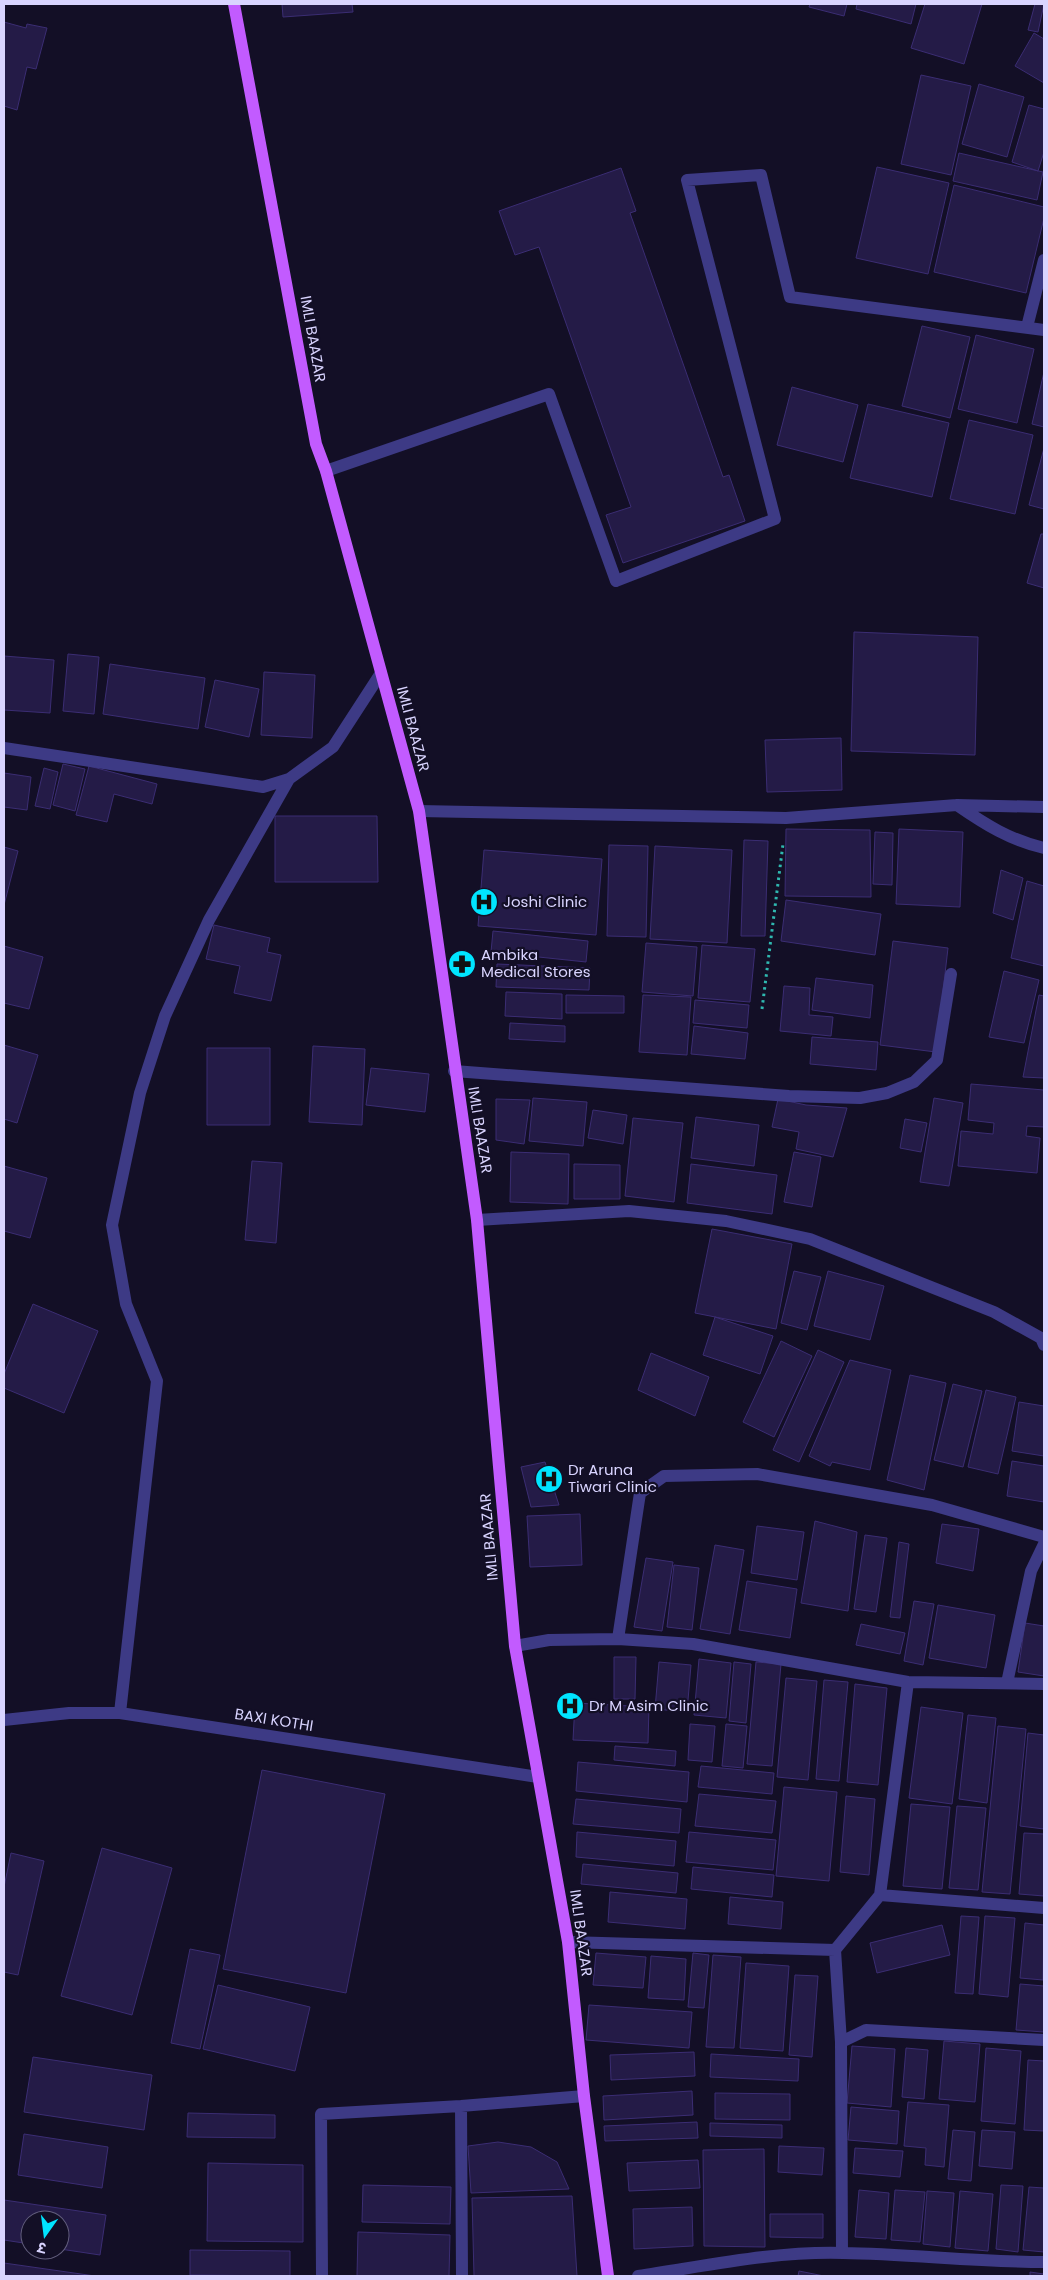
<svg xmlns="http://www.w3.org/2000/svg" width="1048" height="2280" font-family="Poppins,'Noto Sans Devanagari',sans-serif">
<rect width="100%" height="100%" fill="#130f26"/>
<path fill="#241b47" stroke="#3b2d73" d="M282 4H352L353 12 283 17Z
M810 4H847L844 16 809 7Z
M857 4H916L911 24 856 9Z
M925 4H982L964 64 911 48Z
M1035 4H1044L1038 32 1028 30Z
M4 22 26 28 27 24 47 28 36 69 27 67 17 110 4 106Z
M1034 33 1044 39V83L1015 66Z
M921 75 971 86 951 175 901 164Z
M979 84 1024 97 1007 157 962 144Z
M1029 105 1044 109V152L1038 171 1012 162Z
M959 153 1043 172 1037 200 953 181Z
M877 167 949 183 928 274 856 258Z
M621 168 636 211 630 213 723 477 729 475 745 521 623 563 606 515 631 507 539 247 515 255 499 211Z
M954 185 1044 207V218L1026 293 934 272Z
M922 326 970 337 950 418 902 406Z
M976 335 1034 349 1017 423 958 409Z
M1044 372V427L1032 424Z
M792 387 858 405 843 462 777 445Z
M868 404 949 423 932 497 850 478Z
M969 420 1033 435 1015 514 950 499Z
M1044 448V509L1029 505Z
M1041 534H1044V588L1027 583Z
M854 632 978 637 975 755 851 751Z
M68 654 99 657 94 714 63 711Z
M4 656 54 660 50 713 4 710Z
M110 664 205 678 198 729 103 714Z
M264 672 315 675 312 738 261 735Z
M215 680 259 689 249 737 205 727Z
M841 738 842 790 767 792 765 740Z
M63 764 85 769 75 811 53 805Z
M89 766 157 784 152 804 114 794 107 822 76 815Z
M44 768 58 772 50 809 35 806Z
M4 773 31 777 27 810 4 807Z
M275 816H377L378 882H275Z
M786 829 870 830 871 897 785 896Z
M899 829 963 832 960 907 896 904Z
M875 832 893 833 892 885 873 884Z
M744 840 768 841 765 936H741Z
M609 845 648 846 646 937 607 936Z
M655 846 732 850 727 943 650 939Z
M4 847 18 851 4 905Z
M484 850 602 859 596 935 478 926Z
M1001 870 1023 878 1013 920 993 913Z
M1027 881 1044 886V966L1011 958Z
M786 900 881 914 875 955 781 941Z
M214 925 270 938 267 952 281 955 271 1001 234 993 240 966 206 959Z
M493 931 588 941 586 962 491 952Z
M893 941 948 948 936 1052 880 1045Z
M646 943 697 947 693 996 642 992Z
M702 945 755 949 750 1002 698 998Z
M4 946 43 957 29 1009 4 1003Z
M497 964 590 968 589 990 496 987Z
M1004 971 1039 980 1024 1043 989 1037Z
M816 978 873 985 870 1018 812 1010Z
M784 986 810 988 809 1015 833 1017 831 1036 780 1031Z
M506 992 562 994V1019L505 1016Z
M566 995 624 996V1013H566Z
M643 995 691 997 687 1055 639 1052Z
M1039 995 1044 996V1078L1023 1077Z
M695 1000 749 1005 747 1028 693 1023Z
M510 1023 565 1026V1042L509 1039Z
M694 1026 748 1033 745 1059 691 1054Z
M812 1037 878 1042 876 1070 810 1064Z
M4 1045 38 1055 17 1123 4 1119Z
M313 1046 365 1049 362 1125 309 1122Z
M207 1048H270V1125H207Z
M371 1068 429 1074 425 1112 366 1105Z
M971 1084 1044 1090V1127L1027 1126 1026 1136 1040 1138 1037 1173 958 1166 961 1131 993 1134 994 1123 968 1120Z
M533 1098 587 1102 583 1146 529 1141Z
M934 1098 963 1103 949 1186 920 1182Z
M496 1099 530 1100 524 1144 496 1140Z
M778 1099 806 1105 847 1108 833 1157 796 1149 799 1132 772 1127Z
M593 1110 627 1115 623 1144 588 1138Z
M696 1117 759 1125 754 1166 691 1158Z
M633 1118 683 1123 674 1202 625 1196Z
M905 1119 927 1123 921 1152 900 1148Z
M511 1152 569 1154 568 1204 510 1202Z
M794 1152 821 1157 812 1207 784 1202Z
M252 1161 282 1163 276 1243 245 1240Z
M574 1164 620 1165V1199H574Z
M691 1164 777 1175 772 1214 687 1203Z
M4 1166 47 1178 30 1238 4 1231Z
M712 1229 792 1244 776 1329 695 1313Z
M794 1271 821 1277 807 1330 781 1323Z
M828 1271 884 1286 870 1340 814 1326Z
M33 1304 98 1331 64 1413 4 1388V1374Z
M715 1317 773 1336 760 1374 703 1355Z
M781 1341 812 1356 774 1437 743 1422Z
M818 1350 844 1362 799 1462 773 1450Z
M651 1353 709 1377 695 1416 638 1390Z
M850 1360 891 1370 870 1470 832 1462 830 1466 809 1456Z
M910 1375 946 1383 924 1490 887 1480Z
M953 1384 982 1391 963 1467 934 1460Z
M986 1390 1016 1397 998 1474 968 1467Z
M1019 1402 1044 1406V1456L1012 1451Z
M1012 1461 1044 1466V1502L1007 1496Z
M545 1462 559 1505 531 1507 521 1467Z
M580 1514 582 1565 530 1567 527 1516Z
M815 1521 857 1532 848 1611 801 1603Z
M942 1524 979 1529 973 1571 936 1563Z
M757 1526 804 1532 797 1580 751 1573Z
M865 1535 887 1538 876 1612 854 1609Z
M899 1542 909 1544 900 1618 890 1617Z
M715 1545 744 1550 730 1634 700 1629Z
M646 1558 673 1562 662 1631 634 1627Z
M674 1565 699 1568 692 1630 667 1627Z
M747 1581 797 1589 790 1638 739 1630Z
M914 1601 934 1604 923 1665 904 1661Z
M938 1605 995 1615 986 1668 929 1658Z
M1025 1623 1044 1626V1676L1018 1672Z
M861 1624 905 1633 900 1654 856 1645Z
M614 1657H636L635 1699H614Z
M699 1659 731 1663 726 1718 694 1715Z
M659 1662 691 1665 687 1712 655 1709Z
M734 1662 751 1664 746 1723 729 1721Z
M756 1662 781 1664 772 1766 747 1764Z
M786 1678 817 1681 808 1780 777 1777Z
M824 1680 848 1682 839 1781 816 1779Z
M855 1684 887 1688 878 1785 847 1782Z
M575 1703 649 1707 648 1743 573 1740Z
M921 1707 963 1713 952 1804 909 1798Z
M968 1715 996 1718 987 1803 959 1799Z
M690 1724 715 1726 712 1762 688 1760Z
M726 1724 747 1726 743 1768 722 1766Z
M998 1726 1026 1729 1010 1894 982 1892Z
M1028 1733 1044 1735V1829L1020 1826Z
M615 1746 676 1751 675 1766 614 1760Z
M578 1762 689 1772 687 1802 576 1791Z
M701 1766 774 1773 772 1794 698 1787Z
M262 1770 385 1794 346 1993 223 1969Z
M784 1787 837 1792 829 1881 776 1876Z
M699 1794 776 1801 772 1833 695 1826Z
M846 1796 875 1799 869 1875 840 1872Z
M576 1799 681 1809 679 1833 573 1824Z
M911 1804 950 1807 942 1889 903 1886Z
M957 1806 986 1808 978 1890 949 1888Z
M577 1832 676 1841 674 1866 576 1857Z
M689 1832 776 1840 773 1870 686 1862Z
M1024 1833 1044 1834V1896L1019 1894Z
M102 1848 172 1868 132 2015 61 1996Z
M11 1853 44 1861 18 1975 4 1972V1887Z
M583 1864 678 1873 676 1893 581 1884Z
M693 1867 774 1875 772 1897 691 1889Z
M610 1892 687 1899 685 1929 608 1922Z
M730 1897 783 1902 781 1929 728 1924Z
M961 1916 979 1917 973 1994 955 1993Z
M985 1916 1015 1918 1008 1997 979 1994Z
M1025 1923 1044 1925 1043 1980 1020 1978Z
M942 1925 950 1955 877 1973 870 1943Z
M190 1949 220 1955 200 2049 171 2043Z
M596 1953 646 1957 643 1988 593 1985Z
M693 1953 709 1955 704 2008 688 2007Z
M713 1955 741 1957 734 2048 706 2047Z
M651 1956 686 1959 684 2000 648 1998Z
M746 1963 789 1966 783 2051 740 2048Z
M795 1975 818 1976 812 2057 789 2055Z
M1020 1984 1044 1986V2032L1016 2030Z
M218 1985 310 2007 295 2071 203 2049Z
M589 2005 692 2012 689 2048 586 2040Z
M944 2041 980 2044 975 2102 939 2099Z
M852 2046 895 2049 891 2107 847 2103Z
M906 2048 928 2050 924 2099 902 2097Z
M986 2048 1021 2051 1015 2124 981 2121Z
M694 2052 695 2076 611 2080 610 2055Z
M711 2054 799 2059 798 2081 710 2077Z
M33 2057 152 2075 144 2130 24 2112Z
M1028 2060 1044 2061V2131L1024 2130Z
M692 2091 693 2115 604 2120 603 2096Z
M715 2093 790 2094V2120L715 2119Z
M908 2102 949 2105 944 2167 925 2165 926 2148 904 2146Z
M851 2107 899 2111 897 2144 848 2140Z
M188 2113 275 2115V2138L187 2137Z
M697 2122 698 2138 605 2141 604 2126Z
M710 2123 782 2125V2138L710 2136Z
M953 2130 975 2132 971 2181 948 2179Z
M982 2130 1015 2132 1012 2169 979 2166Z
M24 2134 108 2147 102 2188 18 2175Z
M498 2142 531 2147 557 2162 569 2189 471 2193 468 2146Z
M779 2146 824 2148 822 2175 778 2172Z
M855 2148 903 2151 900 2177 853 2173Z
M764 2149 765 2247 704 2246 703 2150Z
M698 2160 700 2188 629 2191 627 2163Z
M208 2163 303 2165V2242L207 2241Z
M363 2185 451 2187 450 2224 362 2222Z
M1001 2185 1023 2186 1018 2252 996 2249Z
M1029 2187 1044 2188V2252L1023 2250Z
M859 2190 889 2193 886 2239 855 2237Z
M895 2190 925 2192 920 2242 891 2240Z
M927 2191 954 2193 950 2247 923 2244Z
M960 2191 993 2194 988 2251 955 2248Z
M572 2196 577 2276H474L472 2198Z
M4 2200 106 2215 100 2255 60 2249V2220H30V2244L4 2240Z
M692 2207 693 2246 634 2249 633 2209Z
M770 2214H823V2238L770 2237Z
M358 2232 450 2235 449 2276H357Z
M190 2250 290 2251V2276L190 2275Z
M4 2263 95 2276H4Z
M799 2271 824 2276H798Z
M1030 2272 1044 2274V2276H1030Z"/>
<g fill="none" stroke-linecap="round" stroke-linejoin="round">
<path stroke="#2fb8b0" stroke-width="3" stroke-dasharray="2.5 4" stroke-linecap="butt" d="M762 1009 783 844"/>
<path stroke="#3d3a85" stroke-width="12" d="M1027 327 1044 260
M326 471 549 394 616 581 775 519 687 180 761 175 790 297 1044 330
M4 748 263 787 289 779 333 747 381 673
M957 805C986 825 1010 840 1044 848
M419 811 786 818 957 805 1044 807
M454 1071 789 1096 860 1098 887 1093 914 1082 937 1060 951 974
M477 1220 629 1211 726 1221 810 1239 994 1312 1041 1338 1044 1345
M618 1639 640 1493 664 1476 757 1474 932 1505 1044 1537
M515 1646 549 1640 618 1639 693 1644 908 1682 1044 1684
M1007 1683 1031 1571 1044 1544
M120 1713 157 1381 126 1304 112 1225 140 1093 165 1016 209 920 289 779
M4 1720 69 1713H120L538 1777
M880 1895 908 1682
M568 1942 835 1950 880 1895 1044 1908
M835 1950 841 2042 842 2253
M841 2042 866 2030 1044 2040
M461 2106 462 2276
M322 2276 321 2114 461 2106 584 2096
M638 2276C706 2266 774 2251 843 2253 910 2254 977 2262 1044 2262"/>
<path stroke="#c25bff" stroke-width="12" d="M234 4 316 444 326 471 419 811 477 1220 515 1646 568 1942 584 2096 608 2276"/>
</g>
<defs>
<g id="hospital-disc" transform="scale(1.4375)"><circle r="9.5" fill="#00e5ff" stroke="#130f26"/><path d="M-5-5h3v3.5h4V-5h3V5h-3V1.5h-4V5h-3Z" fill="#111"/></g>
<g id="pharmacy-disc" transform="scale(1.4375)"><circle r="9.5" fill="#00e5ff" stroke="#130f26"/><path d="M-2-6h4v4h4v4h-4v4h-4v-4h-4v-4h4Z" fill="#111"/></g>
</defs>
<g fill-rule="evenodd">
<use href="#hospital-disc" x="484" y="902"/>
<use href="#pharmacy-disc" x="462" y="964"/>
<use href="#hospital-disc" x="549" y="1479"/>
<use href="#hospital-disc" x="570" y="1706"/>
</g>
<g text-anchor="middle" stroke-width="4.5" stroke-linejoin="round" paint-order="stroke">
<g font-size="15" fill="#d9d4ff" stroke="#130f26">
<text transform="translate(313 339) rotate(80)" y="5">IMLI BAAZAR</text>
<text transform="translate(413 729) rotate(75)" y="5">IMLI BAAZAR</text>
<text transform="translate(480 1130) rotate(81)" y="5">IMLI BAAZAR</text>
<text transform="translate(489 1537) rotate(-95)" y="5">IMLI BAAZAR</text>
<text transform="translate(274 1720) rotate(9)" y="5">BAXI KOTHI</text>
<text transform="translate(581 1933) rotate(82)" y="5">IMLI BAAZAR</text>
</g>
<g font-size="15" fill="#d9d4ff" stroke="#130f26" text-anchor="start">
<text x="503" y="907">Joshi Clinic</text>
<text x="481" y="960">Ambika<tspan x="481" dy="17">Medical Stores</tspan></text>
<text x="568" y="1475">Dr Aruna<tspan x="568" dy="17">Tiwari Clinic</tspan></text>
<text x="589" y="1711">Dr M Asim Clinic</text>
</g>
</g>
<rect width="1048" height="2280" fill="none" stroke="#d9d4ff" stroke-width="10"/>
<g transform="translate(45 2235) rotate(194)"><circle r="24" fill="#130f26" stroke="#625e7d"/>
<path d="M0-4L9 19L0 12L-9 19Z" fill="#00e5ff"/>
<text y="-8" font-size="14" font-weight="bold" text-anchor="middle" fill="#d9d4ff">उ</text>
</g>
</svg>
